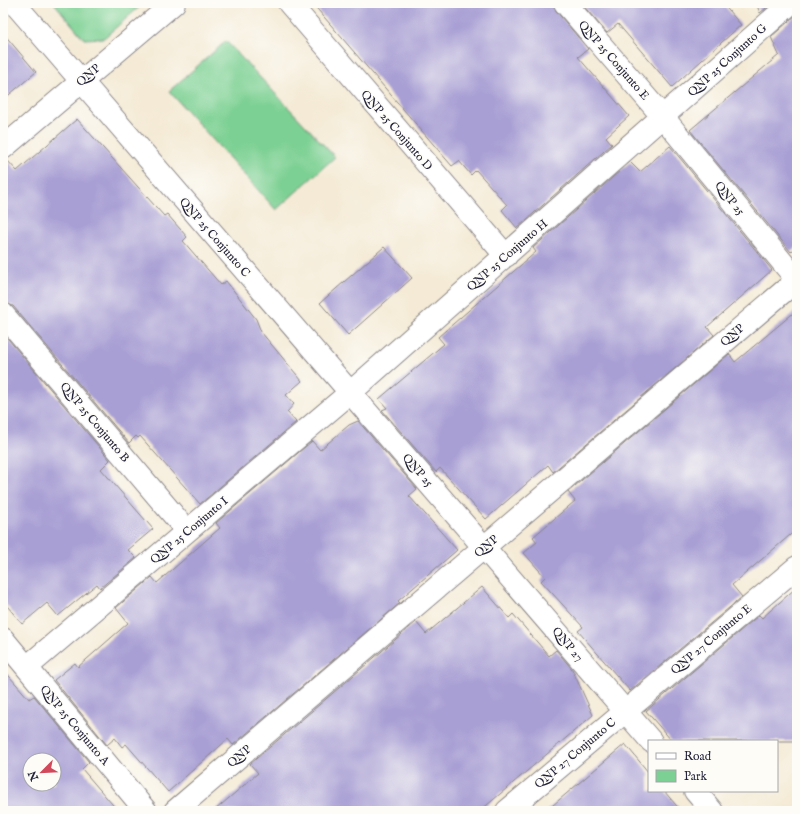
<svg xmlns="http://www.w3.org/2000/svg" width="800" height="814" font-family="'IM FELL English',serif">
<rect width="100%" height="100%" fill="#fdfcf7"/>
<filter id="ink" filterUnits="userSpaceOnUse"><feTurbulence type="fractalNoise" baseFrequency=".025" numOctaves="2"/><feDisplacementMap in="SourceGraphic" scale="8" xChannelSelector="R" yChannelSelector="G"/><feConvolveMatrix kernelMatrix="1 2 1 2 8 2 1 2 1" color-interpolation-filters="sRGB"/></filter>
<filter id="wash" filterUnits="userSpaceOnUse"><feTurbulence type="fractalNoise" baseFrequency=".012" numOctaves="4" result="noise"/><feDisplacementMap in="SourceGraphic" scale="16" xChannelSelector="R" yChannelSelector="G"/><feGaussianBlur stdDeviation="0.9" result="paint"/><feColorMatrix in="noise" values="0 0 0 0 0 0 0 0 0 0 0 0 0 0 0 0 0 1.4 0 .05"/><feComposite in="paint" operator="in"/></filter>
<g filter="url(#wash)">
<rect width="100%" height="100%" fill="#f4ead5"/>
<path fill="#7cd093" stroke="#4f7967" d="M54 3H144L104 38 84 39Z
M226 41 335 157 276 210 169 91Z"/>
<g id="blocks">
<path fill="#a89fd4" fill-rule="evenodd" d="M312 3H553L556 11 588 49 578 57 629 116 606 137 612 144 517 228 502 210 507 205 476 170 471 175 459 161 452 166Z
M581 3H722L741 25 672 87 618 24 607 33Z
M756 3H772L760 13Z
M797 14V246L791 252 690 130 779 55 771 37Z
M3 33 36 72 3 100Z
M77 119 164 216 167 214 187 237 183 241 221 285 226 281 256 319 261 332 302 381 286 395 294 404 287 412 296 422 200 504 140 436 138 438 136 436 129 443 13 306 3 302V160H7L17 171Z
M670 146 772 270 707 327 714 335 553 472 548 465 486 519 440 468 436 472 382 410 387 408 379 399 444 344 438 337 536 252 533 248 630 162 640 172Z
M384 247 412 278 348 335 320 303Z
M797 310V529L732 585 742 597 630 691 578 631 583 627 541 581 545 577 524 553 537 542 533 537 575 501 568 492 729 354 735 362Z
M3 333 110 460 101 469 153 529 128 550 136 558 100 588 97 584 58 616 47 603 22 624 3 601Z
M358 421 417 489 409 496 457 550 398 601 400 603 233 745 228 739 168 792 126 744 122 747 115 738 107 745 54 680 75 663 78 667 128 623 116 608 152 577 157 583 220 528 216 523 312 441 320 450 349 425Z
M482 587 509 618 513 614 549 656 556 650 572 669 593 715 480 811H214L258 773 250 764 416 622 426 634Z
M797 587V741H672L646 711 759 615 762 618Z
M3 669 29 699 34 696 89 762 82 769 118 811H3ZM30 760H54V784H30Z
M625 744 649 773V791H664L681 811H546Z"/>
</g>
</g>
<g filter="url(#ink)">
<use href="#blocks" fill-opacity="0" stroke="#8b8688" stroke-width="1"/>
<g fill="none" stroke-linecap="round" stroke-linejoin="round">
<g stroke="#8b8688" stroke-width="24">
<path id="street" d="M14 3 651 741
M289 3 506 256
M565 3 663 117 797 280
M3 148 174 3
M3 314 187 531
M3 639 146 811
M27 667 351 392 791 3
M695 791 712 811
M175 811 797 280
M507 811 797 567"/>
</g>
<use href="#street" stroke="#fff" stroke-width="22"/>
</g>
</g>
<g text-anchor="middle" stroke-width="3" stroke-linejoin="round" paint-order="stroke">
<g font-size="12" fill="#22223b" stroke="#fdfcf7">
<text transform="translate(614 60) rotate(49)" y="4">QNP 25 Conjunto E</text>
<text transform="translate(727 60) rotate(-42)" y="4">QNP 25 Conjunto G</text>
<text transform="translate(88 75) rotate(-40)" y="4">QNP</text>
<text transform="translate(397 130) rotate(49)" y="4">QNP 25 Conjunto D</text>
<text transform="translate(730 198) rotate(51)" y="4">QNP 25</text>
<text transform="translate(215 237) rotate(49)" y="4">QNP 25 Conjunto C</text>
<text transform="translate(507 255) rotate(-41)" y="4">QNP 25 Conjunto H</text>
<text transform="translate(732 335) rotate(-41)" y="4">QNP</text>
<text transform="translate(95 422) rotate(50)" y="4">QNP 25 Conjunto B</text>
<text transform="translate(418 470) rotate(49)" y="4">QNP 25</text>
<text transform="translate(189 530) rotate(-40)" y="4">QNP 25 Conjunto I</text>
<text transform="translate(486 546) rotate(-40)" y="4">QNP</text>
<text transform="translate(711 639) rotate(-40)" y="4">QNP 27 Conjunto E</text>
<text transform="translate(568 644) rotate(50)" y="4">QNP 27</text>
<text transform="translate(75 725) rotate(50)" y="4">QNP 25 Conjunto A</text>
<text transform="translate(575 753) rotate(-40)" y="4">QNP 27 Conjunto C</text>
<text transform="translate(239 756) rotate(-40)" y="4">QNP</text>
</g>
</g>
<rect width="800" height="814" fill="none" stroke="#fdfcf7" stroke-width="16"/>
<rect x="648" y="740" width="130" height="52" fill="#fdfcf7" stroke="#a5a5ac"/>
<rect x="656" y="753" width="20" height="6" fill="#ffffff" stroke="#a5a5ac"/>
<text x="684" y="760" font-size="12" fill="#22223b">Road</text>
<rect x="656" y="770" width="20" height="12" fill="#7cd093" stroke="#a5a5ac"/>
<text x="684" y="780" font-size="12" fill="#22223b">Park</text>
<g transform="translate(42 772) rotate(246)"><circle r="19" fill="#fdfcf7" stroke="#a5a5ac"/>
<path d="M0-3L7 15L0 10L-7 15Z" fill="#d1495b"/>
<text y="-6" font-size="11" font-weight="bold" text-anchor="middle" fill="#22223b">N</text>
</g>
</svg>
